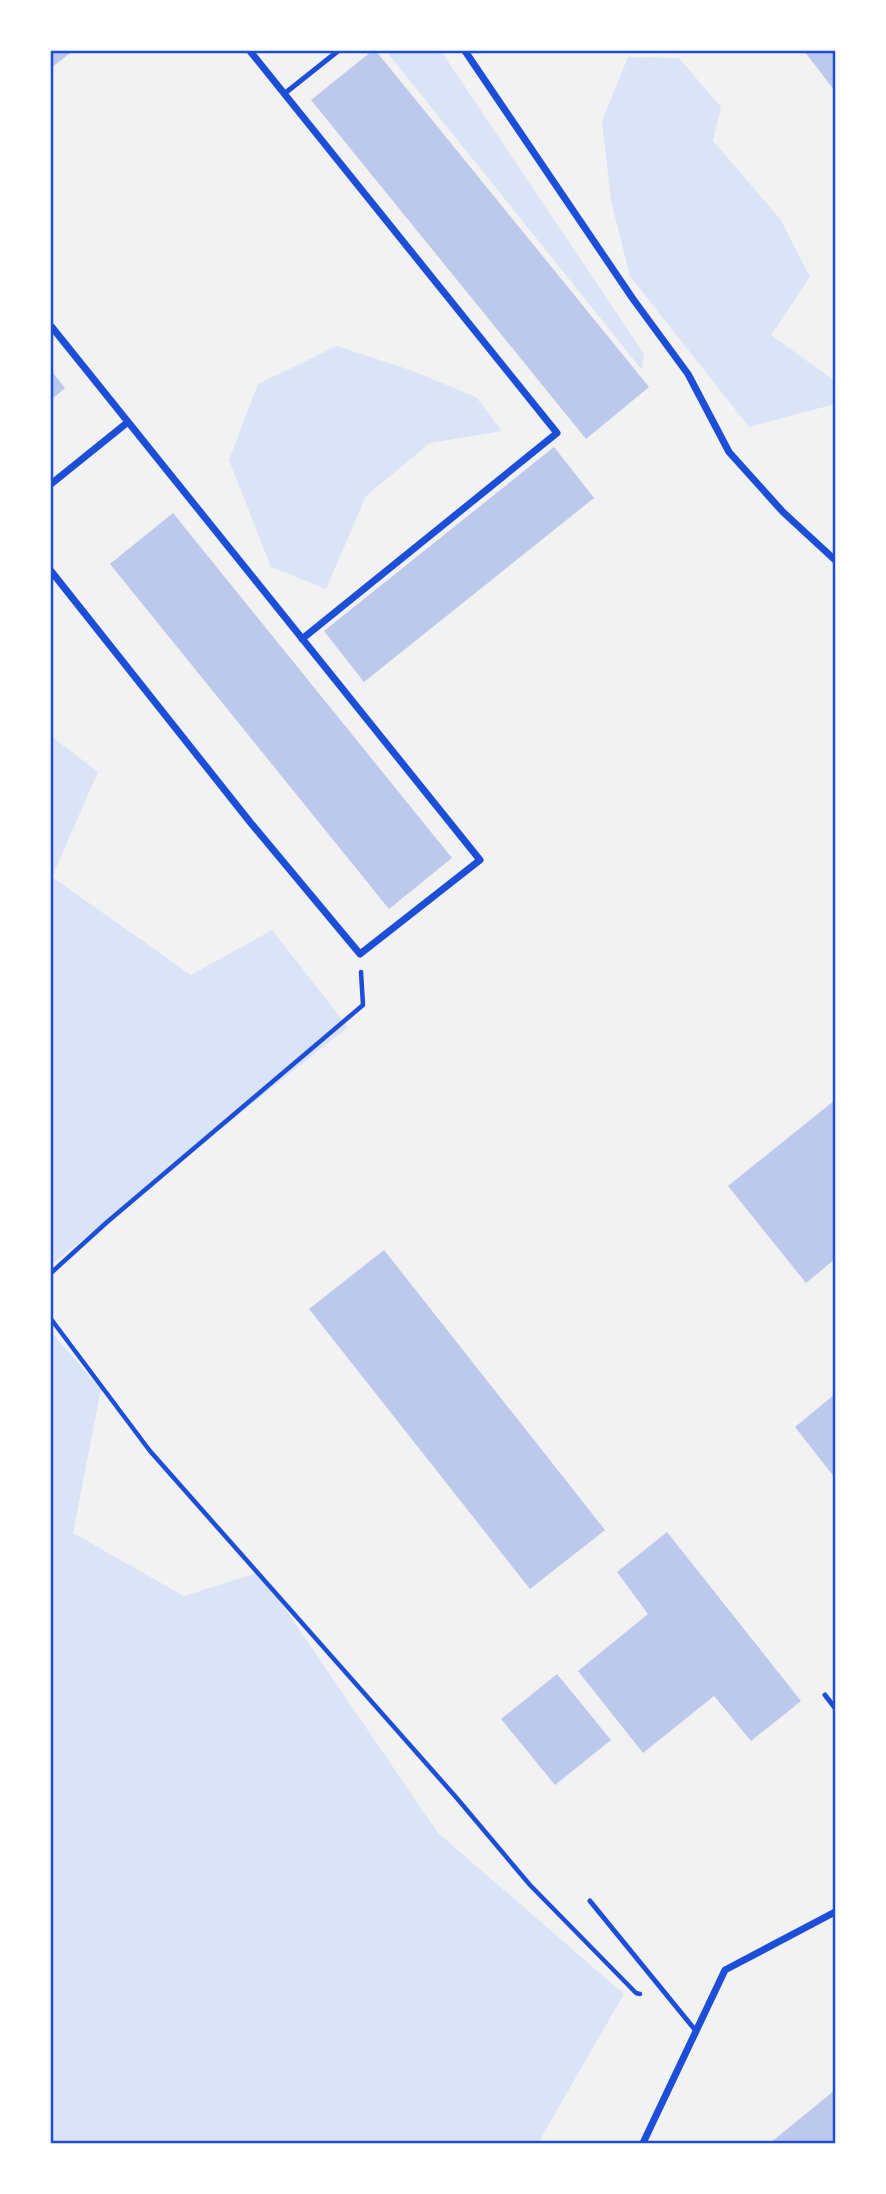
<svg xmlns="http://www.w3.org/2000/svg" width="886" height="2194" font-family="Manrope,sans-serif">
<rect width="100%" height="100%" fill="#f2f2f2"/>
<path fill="#dbe4f7" d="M386 51H441L644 354 642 370Z
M628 57 679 58 721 107 713 141 781 220 810 277 771 335 835 381V404L749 427 630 276 611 201 602 121Z
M337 346 410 370 476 397 502 431 430 443 366 496 326 589 271 567 229 460 258 384Z
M51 736 98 772 52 877 191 975 272 930 348 1027 51 1265Z
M51 1332 101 1389 73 1533 184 1596 260 1572 438 1833 624 1994 538 2143H51Z"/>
<path fill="#bdc9ec" d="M51 51H73L51 68Z
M372 51H376L649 387 586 439 311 100Z
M804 51H835V91Z
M51 370 65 388 51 400Z
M554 447 594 498 364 682 324 631Z
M173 513 452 858 389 909 110 564Z
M835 1100V1259L806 1283 728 1186Z
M384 1250 605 1530 530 1589 309 1309Z
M835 1394V1478L795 1427Z
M667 1532 801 1701 751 1741 714 1696 643 1753 578 1671 648 1614 617 1572Z
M557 1674 611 1740 555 1785 501 1719Z
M835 2090V2143H770Z"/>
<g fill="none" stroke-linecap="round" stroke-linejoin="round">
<path stroke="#1d4ed8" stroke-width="4.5" d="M51 1273 106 1223 363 1005 361 972
M51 1319 150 1451 455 1796 530 1885 636 1993 640 1994"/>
<path stroke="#1d4ed8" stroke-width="5" d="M284 94 338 51
M825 1695 835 1708
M590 1901 696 2031"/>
<path stroke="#1d4ed8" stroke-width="7" d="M250 51 557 433 302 639
M465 51 633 299 688 374 729 452 783 512 835 560
M51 326 480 860 360 954 250 822 51 571
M51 484 128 422
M643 2143 725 1970 835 1912"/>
</g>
<rect width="886" height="2194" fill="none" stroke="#ffffff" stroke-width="105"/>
<rect x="52" y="52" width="782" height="2090" fill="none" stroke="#1d4ed8" stroke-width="2.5"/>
</svg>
